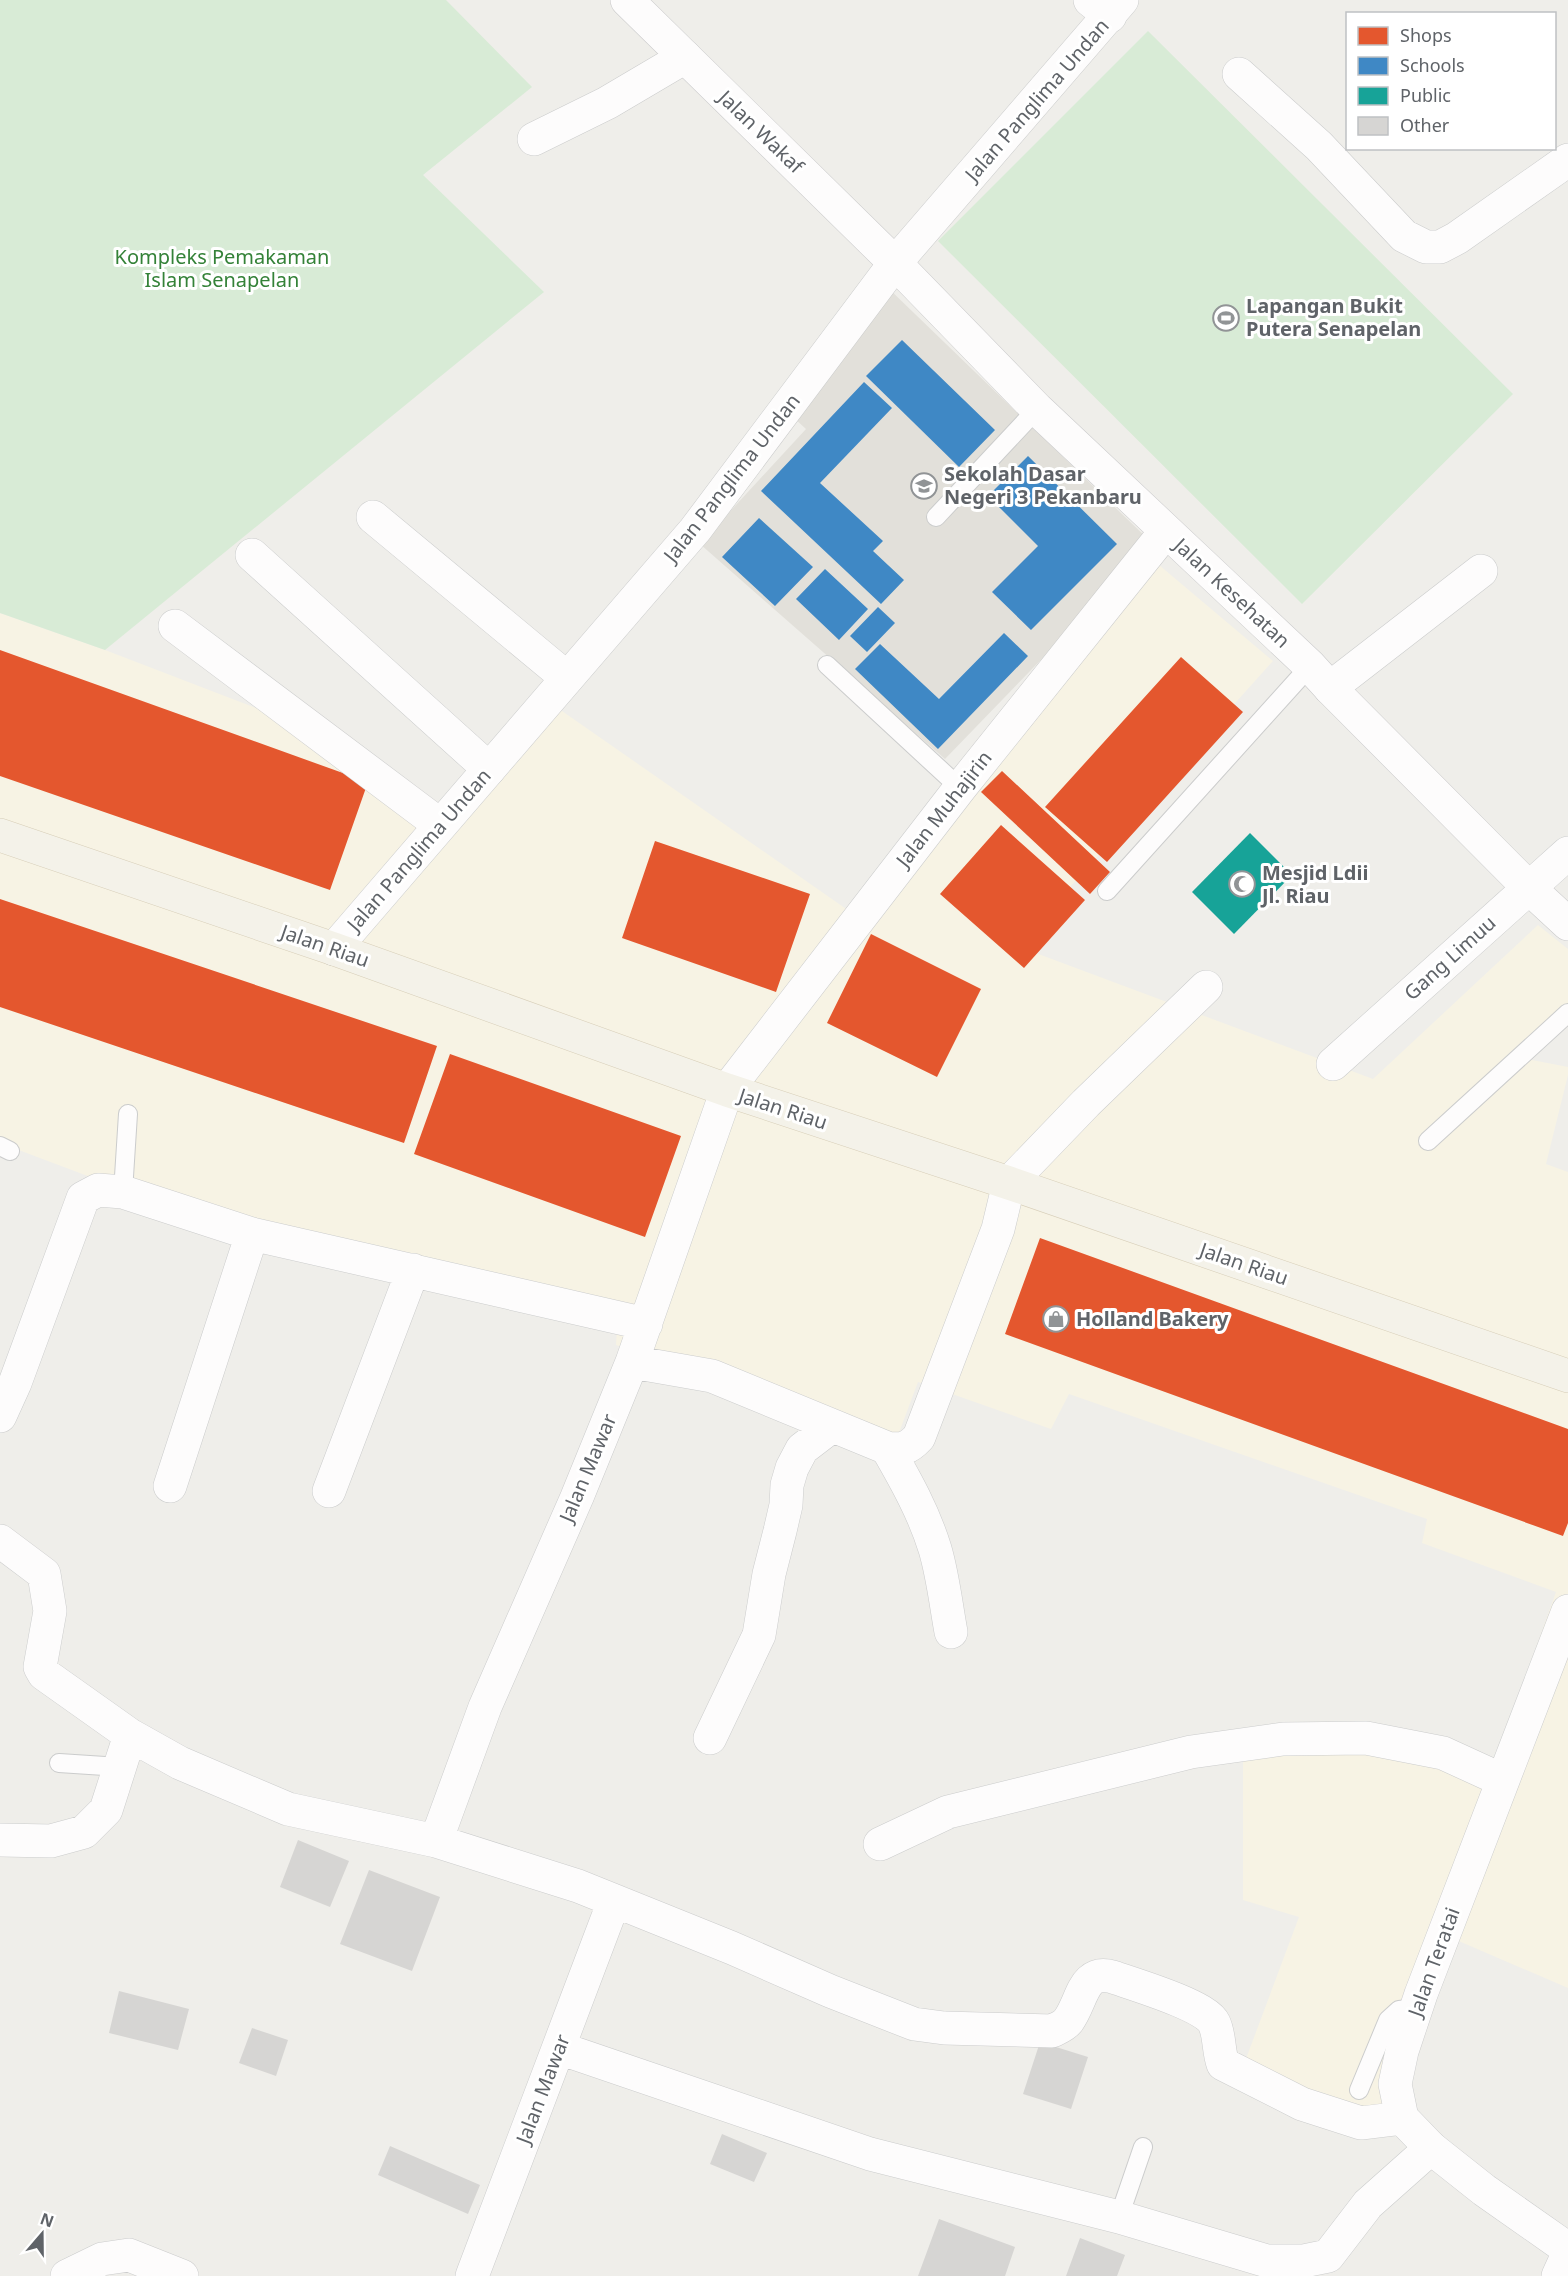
<svg xmlns="http://www.w3.org/2000/svg" width="1568" height="2276" font-family="'Noto Sans',sans-serif">
<rect width="100%" height="100%" fill="#efeeea"/>
<path fill="#f7f3e4" d="M1146 554 1273 661 1017 946 1373 1079 1538 925 1568 949V1012L1527 1059 1568 1067V1075L1546 1164 1568 1172V1988L1447 1936 1409 2052V2099L1361 2113 1244 2064 1299 1917 1243 1900V1740L1493 1767 1556 1592 1422 1543 1427 1519 1069 1394 1051 1429 918 1382 894 1446 616 1345 618 1312 101 1181 0 1143V613L105 650 295 723 433 829 539 695 852 913Z"/>
<path fill="#e2e0da" d="M885 285 1153 544 945 759 700 544 806 429 781 406Z"/>
<path fill="#d8ebd6" d="M0 0H446L532 87 423 175 544 292 105 650 0 613Z
M1148 31 1513 394 1302 604 938 241Z"/>
<path fill="#e4572e" d="M0 650 368 782 330 890 0 776Z
M1181 657 1243 712 1107 862 1045 807Z
M1002 771 1110 872 1090 894 981 792Z
M1001 825 1085 900 1024 968 940 894Z
M655 841 810 894 776 992 622 938Z
M0 899 437 1046 404 1143 0 1007Z
M871 934 981 989 937 1077 827 1023Z
M450 1054 681 1136 645 1237 414 1154Z
M1040 1238 1568 1429V1523L1563 1536 1005 1334Z"/>
<path fill="#3f88c5" d="M902 340 995 430 959 467 866 376Z
M864 382 892 408 820 483 883 541 873 551 904 580 881 604 761 491Z
M1028 456 1117 544 1031 630 992 592 1038 546 988 496Z
M759 518 813 567 775 606 722 557Z
M825 569 868 609 839 640 796 599Z
M878 607 895 623 867 652 850 636Z
M1004 633 1028 656 938 749 855 669 880 644 939 699Z"/>
<path fill="#17a398" d="M1250 833 1292 875 1234 934 1192 892Z"/>
<path fill="#d6d5d3" d="M298 1840 349 1861 330 1907 280 1887Z
M369 1870 440 1897 412 1971 340 1944Z
M119 1991 189 2009 178 2050 109 2033Z
M252 2028 288 2040 276 2076 239 2063Z
M1040 2042 1088 2057 1071 2109 1023 2094Z
M722 2134 767 2153 754 2182 710 2164Z
M390 2146 480 2185 468 2214 378 2175Z
M939 2219 1015 2247 1005 2276H918Z
M1080 2238 1125 2255 1117 2276H1066Z"/>
<g fill="none" stroke-linecap="round" stroke-linejoin="round">
<g stroke="#cbcccc" stroke-width="20">
<path id="service" d="M936 517 1037 409
M827 665 960 788
M1107 891 1310 666
M1428 1141 1568 1013
M0 1146 10 1151
M123 1192 128 1114
M59 1763 120 1767
M1359 2090 1388 2020 1399 2010 1417 2008
M1119 2217 1143 2147"/>
</g>
<g stroke="#cbcccc" stroke-width="34">
<path id="minor" d="M1090 0 1110 16
M1239 74 1319 146 1404 236 1426 247H1440L1457 238 1568 160
M534 139 607 103 685 57
M373 517 567 678
M252 555 489 769
M175 626 440 825
M1330 688 1481 571
M1333 1064 1568 853
M632 1362 712 1376 887 1448C902 1450 908 1449 919 1437L998 1229 1009 1183 1086 1103 1206 987
M0 1416 15 1383 83 1198 98 1190 123 1192 252 1234 646 1324
M887 1448C906 1481 924 1513 935 1549 943 1576 946 1605 951 1632
M170 1486 252 1234
M329 1491 413 1270
M0 1541 44 1574 50 1611 40 1667 44 1674 130 1735 180 1763 288 1809 436 1841 578 1886 732 1948 830 1991 914 2024 944 2028 1052 2031C1058 2028 1064 2026 1068 2021 1083 2001 1082 1968 1113 1977 1133 1984 1207 2006 1214 2023 1220 2035 1218 2050 1223 2064L1302 2104 1361 2123 1402 2118
M710 1738 759 1635 769 1574 780 1531 786 1505 787 1485 792 1468 802 1449 832 1426
M0 1840 51 1841 84 1832 106 1810 130 1735
M436 1841 485 1707 577 1497 632 1362 727 1090
M880 1844 948 1812 1191 1752 1283 1739 1366 1738 1443 1753 1502 1780
M559 2048 870 2154 1119 2217 1267 2261H1304L1328 2256 1368 2204 1431 2148
M67 2276 102 2259 129 2255 182 2276
M472 2276 614 1901"/>
</g>
<g stroke="#cbcccc" stroke-width="34">
<path id="tertiary" d="M334 949 695 530 895 263 1122 0
M727 1090 960 788 1166 531
M1568 1611 1421 1994 1402 2051 1395 2084 1402 2118 1431 2148 1484 2190 1568 2249
M1558 2276 1568 2254"/>
</g>
<g stroke="#cacacb" stroke-width="34">
<path id="secondary" d="M627 0 895 263 1037 409 1310 666 1330 688 1528 887 1568 924"/>
</g>
<g stroke="#d7ceb8" stroke-width="34">
<path id="primary" d="M0 835 334 949 727 1090 1009 1183 1568 1376"/>
</g>
<use href="#service" stroke="#fdfcfc" stroke-width="18"/>
<use href="#minor" stroke="#fdfcfc" stroke-width="33"/>
<use href="#tertiary" stroke="#fdfcfc" stroke-width="33"/>
<use href="#secondary" stroke="#fdfcfc" stroke-width="33"/>
<use href="#primary" stroke="#f4f2e9" stroke-width="33"/>
</g>
<defs>
<g id="stadium-ring" transform="scale(1.35)"><circle r="9.5" fill="#fff" stroke="#919496" stroke-width="1.5"/><path d="M0-5a6.5 5 0 1 0 0 10a6.5 5 0 1 0 0-10ZM-3.5-1.8h7v3.6h-7Z" fill="#919496"/></g>
<g id="school-ring" transform="scale(1.35)"><circle r="9.5" fill="#fff" stroke="#919496" stroke-width="1.5"/><path d="M0-5L7-2L0 1L-7-2ZM-4 1L0 2.5L4 1V4Q0 6-4 4Z" fill="#919496"/></g>
<g id="mosque-ring" transform="scale(1.35)"><circle r="9.5" fill="#fff" stroke="#919496" stroke-width="1.5"/><path d="M3.5-4.9A6 6 0 1 0 3.5 4.9A5 5 0 1 1 3.5-4.9Z" fill="#919496"/></g>
<g id="shop-ring" transform="scale(1.35)"><circle r="9.5" fill="#fff" stroke="#919496" stroke-width="1.5"/><path d="M-5-2.5h2.3a2.7 3.5 0 0 1 5.4 0H5L5.5 6h-11ZM-1.5-2.5h3a1.5 2.3 0 0 0-3 0Z" fill="#919496"/></g>
</defs>
<g fill-rule="evenodd">
<use href="#stadium-ring" x="1226" y="318"/>
<use href="#school-ring" x="924" y="486"/>
<use href="#mosque-ring" x="1242" y="884"/>
<use href="#shop-ring" x="1056" y="1319"/>
</g>
<g text-anchor="middle" stroke-width="6" stroke-linejoin="round" paint-order="stroke">
<g font-size="20" fill="#5f6368" stroke="#fff">
<text transform="translate(1037 100) rotate(-49)" y="7">Jalan Panglima Undan</text>
<text transform="translate(761 132) rotate(44)" y="7">Jalan Wakaf</text>
<text transform="translate(732 478) rotate(-52)" y="7">Jalan Panglima Undan</text>
<text transform="translate(1232 593) rotate(43)" y="7">Jalan Kesehatan</text>
<text transform="translate(944 809) rotate(-52)" y="7">Jalan Muhajirin</text>
<text transform="translate(419 850) rotate(-49)" y="7">Jalan Panglima Undan</text>
<text transform="translate(325 946) rotate(19)" y="7">Jalan Riau</text>
<text transform="translate(1450 958) rotate(-42)" y="7">Gang Limuu</text>
<text transform="translate(783 1109) rotate(18)" y="7">Jalan Riau</text>
<text transform="translate(1244 1264) rotate(19)" y="7">Jalan Riau</text>
<text transform="translate(588 1468) rotate(-67)" y="7">Jalan Mawar</text>
<text transform="translate(1434 1962) rotate(-70)" y="7">Jalan Teratai</text>
<text transform="translate(543 2089) rotate(-69)" y="7">Jalan Mawar</text>
</g>
<g font-size="20" fill="#348238" stroke="#fff">
<text x="222" y="264">Kompleks Pemakaman<tspan x="222" dy="23">Islam Senapelan</tspan></text>
</g>
<g font-size="20" font-weight="bold" fill="#5f6368" stroke="#fff" text-anchor="start">
<text x="1246" y="313">Lapangan Bukit<tspan x="1246" dy="23">Putera Senapelan</tspan></text>
<text x="944" y="481">Sekolah Dasar<tspan x="944" dy="23">Negeri 3 Pekanbaru</tspan></text>
<text x="1262" y="880">Mesjid Ldii<tspan x="1262" dy="23">Jl. Riau</tspan></text>
<text x="1076" y="1326">Holland Bakery</text>
</g>
</g>
<rect x="1346" y="12" width="210" height="138" fill="#ffffff" stroke="#bfc1c3" stroke-width="1.5"/>
<rect x="1358" y="27" width="30" height="18" fill="#e4572e" stroke="#bfc1c3" stroke-width="1.5"/>
<text x="1400" y="42" font-size="18" fill="#5f6368">Shops</text>
<rect x="1358" y="57" width="30" height="18" fill="#3f88c5" stroke="#bfc1c3" stroke-width="1.5"/>
<text x="1400" y="72" font-size="18" fill="#5f6368">Schools</text>
<rect x="1358" y="87" width="30" height="18" fill="#17a398" stroke="#bfc1c3" stroke-width="1.5"/>
<text x="1400" y="102" font-size="18" fill="#5f6368">Public</text>
<rect x="1358" y="117" width="30" height="18" fill="#d6d5d3" stroke="#bfc1c3" stroke-width="1.5"/>
<text x="1400" y="132" font-size="18" fill="#5f6368">Other</text>
<g transform="translate(42 2234) rotate(20)" stroke="#ffffff" stroke-width="4.5" paint-order="stroke">
<path d="M0-4.5L10 22L0 15L-10 22Z" fill="#5f6368"/>
<text y="-9" font-size="16" font-weight="bold" text-anchor="middle" fill="#5f6368">N</text>
</g>
</svg>
